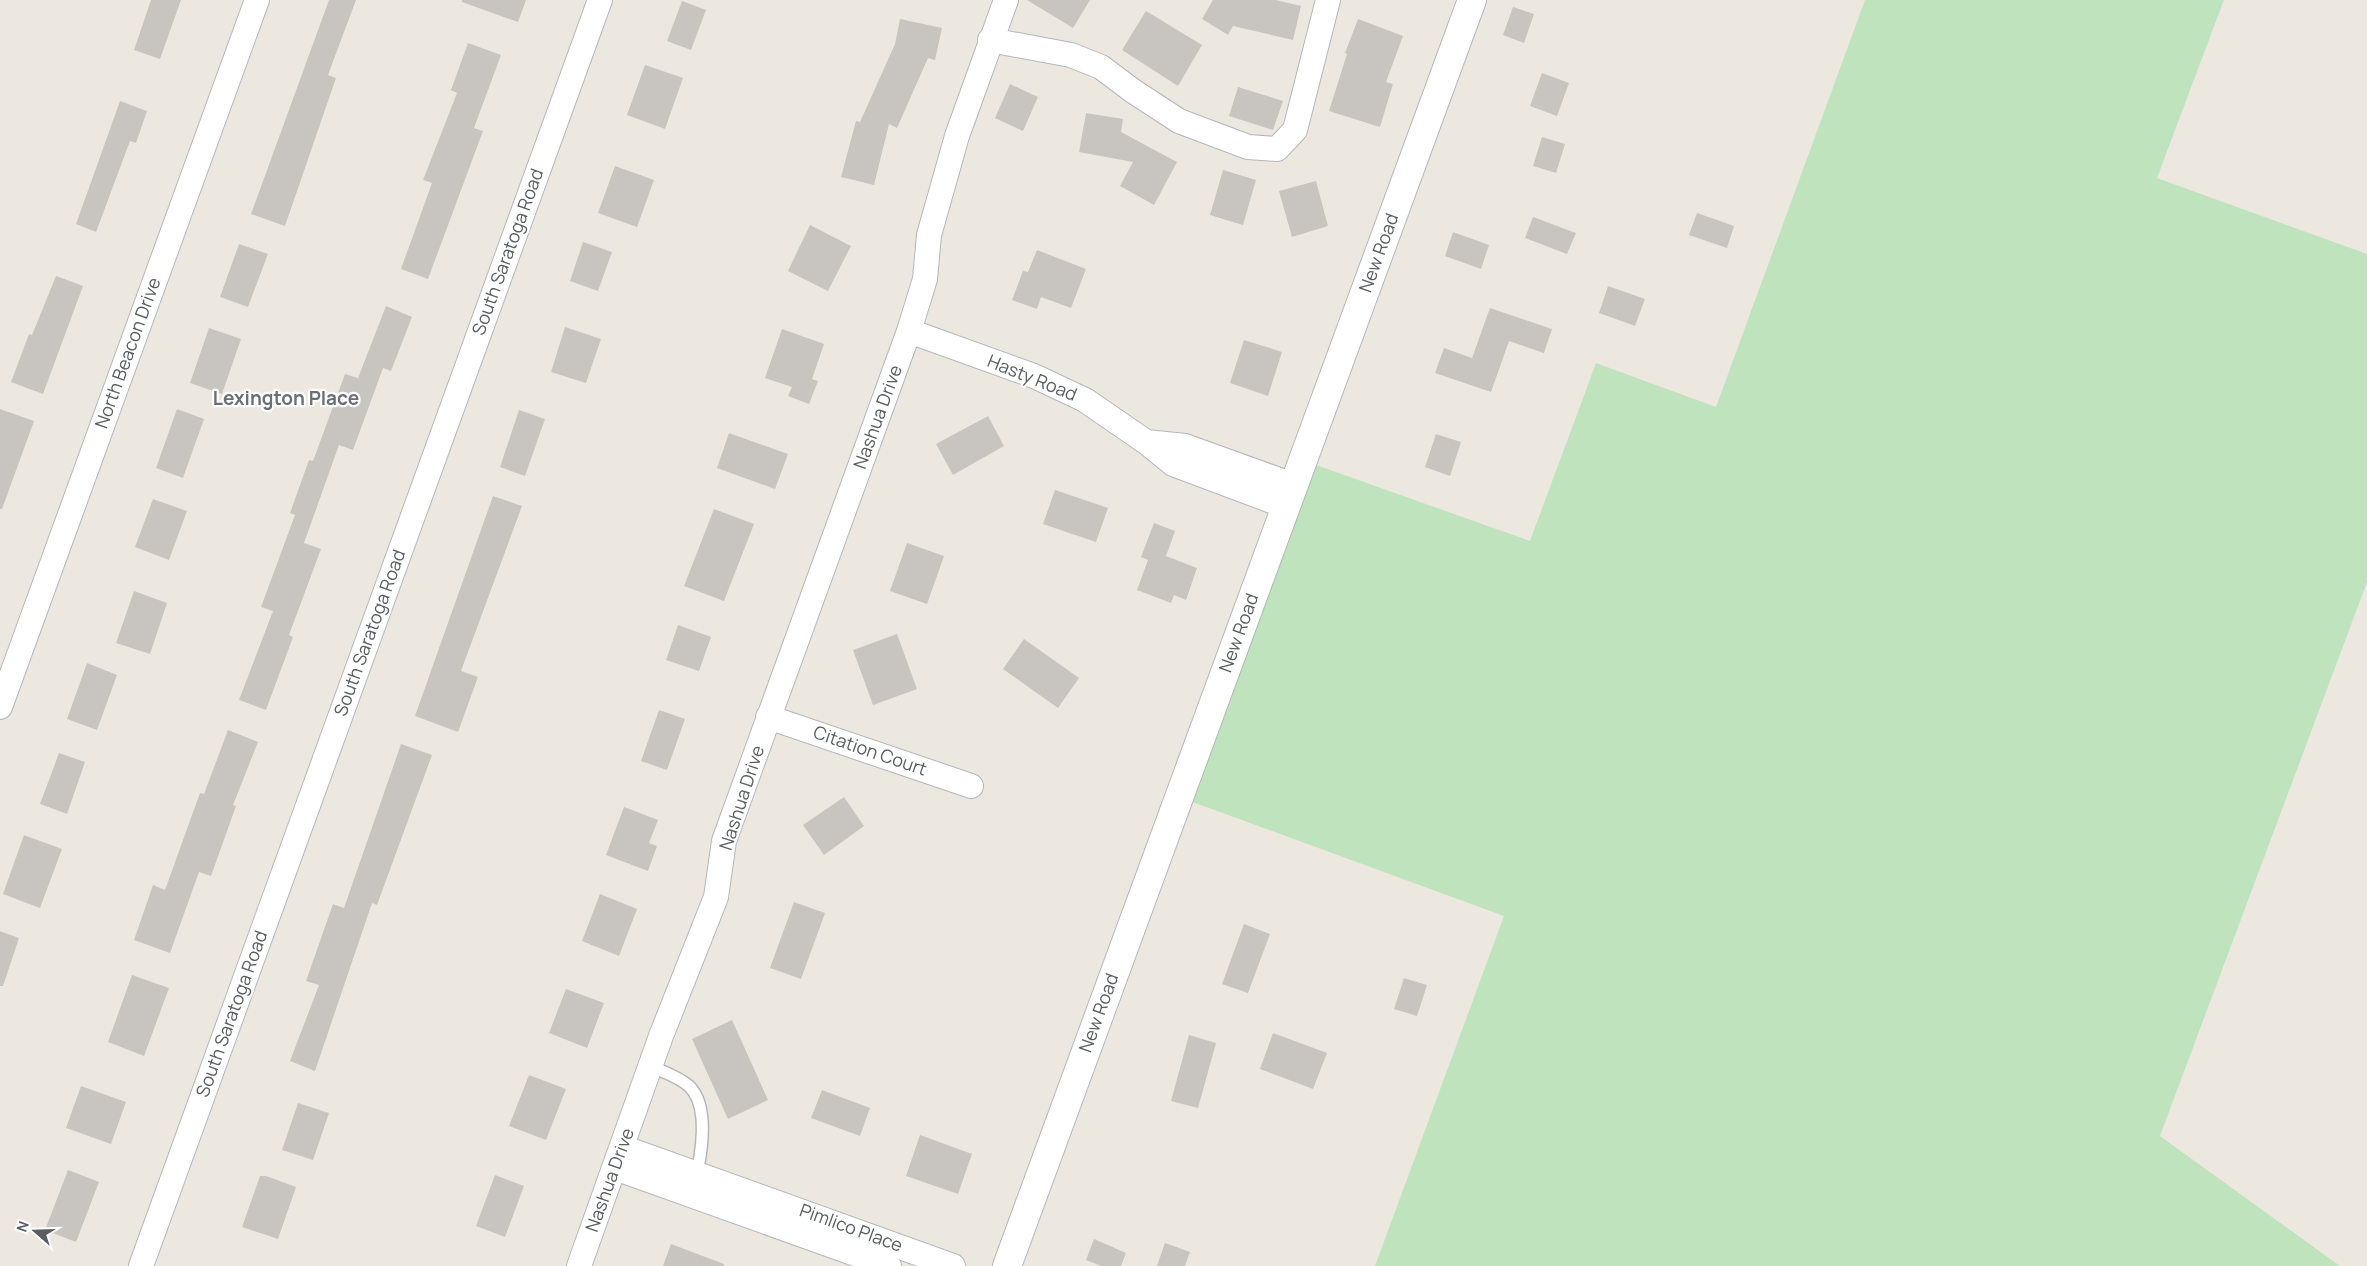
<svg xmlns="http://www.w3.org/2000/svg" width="2367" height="1266" font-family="Manrope,sans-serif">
<rect width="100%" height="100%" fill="#ece8e0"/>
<path fill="#bfe3bd" d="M1865 0H2224L2157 178 2367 254V582L2160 1136 2340 1266H1375L1504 916 1179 797 1302 460 1530 541 1596 363 1716 407Z"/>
<path fill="#c8c5c0" d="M151 0H181L160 59 134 50Z
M329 0H356L328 75 336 78 285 226 251 214Z
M462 0H526L518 22 462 2Z
M1027 0H1090L1073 28Z
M1213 0H1276L1301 6 1293 40 1233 26 1228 35 1202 19Z
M682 1 706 10 691 50 667 41Z
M1513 7 1534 14 1524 43 1503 35Z
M1146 11 1202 45 1178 86 1122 50Z
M900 19 942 28 935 60 928 58 897 128 889 124 874 185 841 177 856 121 860 122 895 44Z
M1358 19 1403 36 1386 82 1393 84 1380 127 1329 111 1347 54 1345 53Z
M468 43 501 55 474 128 483 131 428 279 401 269 432 183 423 180 457 93 451 90Z
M645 65 683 78 665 129 627 115Z
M1542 73 1569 83 1557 116 1530 106Z
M1010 84 1038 97 1023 131 995 118Z
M1238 87 1283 101 1273 130 1229 116Z
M120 101 147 111 136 143 130 141 96 232 76 224Z
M1086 113 1123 119 1121 132 1177 162 1154 205 1120 186 1133 162 1079 152Z
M1542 137 1565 144 1556 173 1533 166Z
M615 166 654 180 637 227 598 213Z
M1223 170 1256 180 1243 225 1210 215Z
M1316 181 1328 226 1292 237 1279 191Z
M1697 213 1734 226 1727 248 1689 235Z
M1533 217 1576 233 1567 254 1525 238Z
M810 225 851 246 828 291 788 271Z
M1453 232 1489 245 1481 269 1445 256Z
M583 242 612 252 598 291 570 281Z
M239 244 268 254 248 307 220 297Z
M1037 250 1086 269 1071 308 1041 297 1037 309 1012 300 1023 271 1028 272Z
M56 276 83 286 43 394 11 382 29 334 32 335Z
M1608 286 1645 299 1635 326 1599 313Z
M386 306 412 317 391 371 383 368 353 450 339 445 304 543 321 549 289 635 293 637 266 710 239 700 273 611 261 607 295 515 290 513 309 460 313 461 345 374 358 378Z
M1490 308 1552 329 1544 353 1509 341 1491 392 1435 373 1444 348 1472 358Z
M565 327 601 339 586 383 551 372Z
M209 328 241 339 222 394 190 383Z
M782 329 824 344 812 379 818 381 809 404 788 396 792 387 765 378Z
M1244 340 1282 352 1268 396 1230 383Z
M0 409 34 421 2 509H0Z
M177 409 204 419 183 478 156 468Z
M519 410 545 419 525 476 500 467Z
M988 416 1004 446 953 475 936 444Z
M729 433 788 454 775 489 717 468Z
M1436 434 1461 442 1450 476 1425 467Z
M1055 490 1108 508 1096 542 1043 524Z
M493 496 522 506 461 671 478 677 458 732 415 716Z
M153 499 187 511 169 560 135 547Z
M714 509 754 524 724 601 684 586Z
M1154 523 1175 531 1166 556 1197 568 1186 600 1174 595 1171 603 1137 590 1148 560 1141 557Z
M907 543 944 556 927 604 890 591Z
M134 591 167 603 150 654 116 643Z
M678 625 711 637 699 671 666 660Z
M897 634 917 689 873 705 853 650Z
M1024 639 1079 678 1058 708 1003 669Z
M87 663 117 675 97 730 67 719Z
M659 710 685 719 667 770 641 761Z
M228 730 258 742 233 805 236 806 211 876 199 872 170 953 134 940 153 885 165 890 200 793 204 794Z
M401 744 432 755 377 905 372 903 315 1071 290 1061 319 985 306 981 333 904 344 908Z
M59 753 85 762 67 814 40 804Z
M844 797 864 826 824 855 803 825Z
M624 807 658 820 649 843 657 846 648 871 606 855Z
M24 835 62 849 40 908 3 894Z
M600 894 637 909 619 956 582 941Z
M794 902 825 913 801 979 770 968Z
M1244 924 1270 934 1248 993 1222 984Z
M0 931 19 938 3 986H0Z
M132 975 169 988 144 1056 108 1042Z
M1404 978 1427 985 1417 1016 1394 1009Z
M566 989 604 1003 587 1048 549 1033Z
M732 1020 768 1100 728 1119 692 1039Z
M1273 1033 1327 1053 1313 1089 1260 1069Z
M1189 1035 1216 1043 1198 1108 1171 1101Z
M529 1075 566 1089 546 1140 509 1126Z
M81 1086 126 1102 111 1144 66 1128Z
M822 1090 870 1108 860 1136 811 1118Z
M298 1103 329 1113 313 1160 282 1150Z
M920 1135 972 1154 958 1194 906 1176Z
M68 1170 99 1182 76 1242 45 1230Z
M495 1175 524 1186 505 1237 476 1226Z
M260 1176H266L296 1187 278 1239 242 1227Z
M1094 1239 1126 1253 1121 1266H1101L1086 1260Z
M1165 1243 1190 1252 1185 1266H1157Z
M671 1244 724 1264V1266H663Z"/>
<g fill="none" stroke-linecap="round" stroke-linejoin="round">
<g stroke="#b3b7bb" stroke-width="14">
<path id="service" d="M651 1066C663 1072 679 1077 689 1086 709 1105 702 1149 697 1173"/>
</g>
<g stroke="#b3b7bb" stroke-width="26">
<path id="minor" d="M990 40 1071 55 1101 67 1133 91 1179 121 1248 147 1277 149 1295 130 1328 0
M909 331 1034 376 1085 400 1146 442 1173 464 1285 506
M1146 442 1185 446 1293 485
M0 707 257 0
M768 717 971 786
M622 1147 953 1266
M615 1168 889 1266
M141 1266 600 0
M579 1266 661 1036 716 897 724 841 909 331 925 279 929 235 957 136 1006 0"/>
</g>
<g stroke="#b3b7bb" stroke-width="30">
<path id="tertiary" d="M1007 1266 1472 0"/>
</g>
<use href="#service" stroke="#fff" stroke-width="11"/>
<use href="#minor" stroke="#fff" stroke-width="24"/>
<use href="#tertiary" stroke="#fff" stroke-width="28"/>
</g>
<g text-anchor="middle" stroke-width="4.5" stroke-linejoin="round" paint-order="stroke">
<g font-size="18" fill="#595d61" stroke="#fff">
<text transform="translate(508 252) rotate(-70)" y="6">South Saratoga Road</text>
<text transform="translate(1379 253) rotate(-70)" y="6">New Road</text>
<text transform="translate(128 353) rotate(-70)" y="6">North Beacon Drive</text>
<text transform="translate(1032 378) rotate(22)" y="6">Hasty Road</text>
<text transform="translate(878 417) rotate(-70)" y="6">Nashua Drive</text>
<text transform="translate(370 633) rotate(-70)" y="6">South Saratoga Road</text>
<text transform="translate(1239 633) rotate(-70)" y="6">New Road</text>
<text transform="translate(870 751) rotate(19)" y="6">Citation Court</text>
<text transform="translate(742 798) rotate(-72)" y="6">Nashua Drive</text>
<text transform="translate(1099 1013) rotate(-70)" y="6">New Road</text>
<text transform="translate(232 1014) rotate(-70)" y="6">South Saratoga Road</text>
<text transform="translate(610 1180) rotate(-70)" y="6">Nashua Drive</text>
<text transform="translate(851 1228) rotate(20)" y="6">Pimlico Place</text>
</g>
<g font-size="19" font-weight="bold" fill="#6a6f73" stroke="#fff">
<text x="286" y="405">Lexington Place</text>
</g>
</g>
<g transform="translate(35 1231) rotate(290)" stroke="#ffffff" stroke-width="4" paint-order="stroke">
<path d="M0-4L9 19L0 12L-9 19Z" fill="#595d61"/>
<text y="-8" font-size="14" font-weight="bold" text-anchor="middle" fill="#595d61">N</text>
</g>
</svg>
